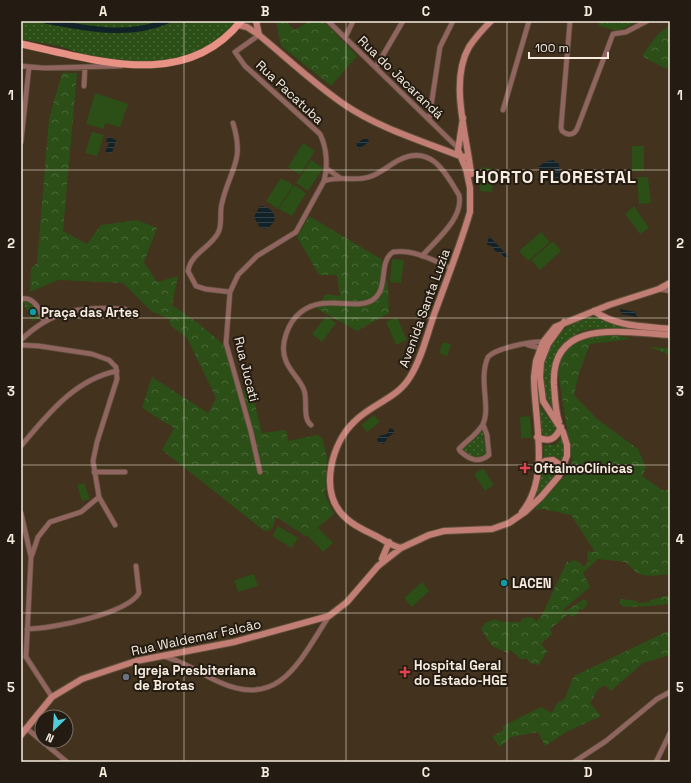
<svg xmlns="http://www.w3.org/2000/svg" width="691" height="783" font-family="'Space Grotesk',sans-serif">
<defs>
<pattern id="green-dots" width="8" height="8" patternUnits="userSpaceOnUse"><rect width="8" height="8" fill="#2b4f16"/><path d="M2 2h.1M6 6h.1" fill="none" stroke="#4a6837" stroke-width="1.8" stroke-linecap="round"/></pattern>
<pattern id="forest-crowns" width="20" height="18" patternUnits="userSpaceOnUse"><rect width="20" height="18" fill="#2b4f16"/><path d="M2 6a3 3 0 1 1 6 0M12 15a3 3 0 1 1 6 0" fill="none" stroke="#4a6837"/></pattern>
<pattern id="water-rules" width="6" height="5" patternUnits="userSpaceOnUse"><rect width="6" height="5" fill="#112228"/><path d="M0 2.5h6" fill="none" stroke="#344247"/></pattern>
</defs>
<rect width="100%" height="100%" fill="#43321d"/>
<path fill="url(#green-dots)" d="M21 21H237L217 41 176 62 124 68 59 46 21 39Z
M28 301 35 308 39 318 32 321 23 302Z
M589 317C602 317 616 325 629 328 616 329 603 328 590 329 582 330 576 334 571 339 544 360 552 384 555 415 537 389 537 352 562 331 569 324 581 321 589 317Z
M649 347 670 348V355Z
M537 402 556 428 554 432 547 437 540 435Z
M482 429 487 454 478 458 469 456 461 449 472 441Z
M562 437 564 441V464L556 457 544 458 543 445H555Z
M547 463H552L557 466 556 475 536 499C539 488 538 470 547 463Z"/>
<path fill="url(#forest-crowns)" d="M276 21H286L294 30 310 21H323L357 56 331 86 281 46Z
M598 21H638L618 31 599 26Z
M670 25V66L666 69 642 56 657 35Z
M62 73H77L63 231 87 244 101 225 137 220 157 228 144 262 157 282 178 276 172 305 198 323 224 345 237 391 251 389 262 433 286 430 288 441 317 435 322 438 327 457 325 495 334 514 307 537 276 517 273 527 268 531 263 530 162 450 174 428 142 408 152 377 208 413 216 398 187 338 171 326 169 319 151 311 123 283 58 280 30 292 31 268 37 263 49 119Z
M309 216 381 259 388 285 389 313 357 331 316 308 326 294 340 296 337 275H319L297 237Z
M593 335H617L631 339 590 344 579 373 574 395 597 419 638 449 646 468 642 476 662 490H670V574C649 576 640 580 626 562L598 559 583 573 590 587 563 610 564 612 584 599 588 603 583 610 579 609 578 611 579 613 572 617 568 614 550 629 552 634 541 644 547 651 539 665 530 663 526 658 522 660 510 650 508 653 492 646 481 629 485 623 495 619 501 622H520L523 618 532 617 536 622 544 611 567 561 569 563 573 560 579 562 584 567 589 561 587 558 588 551 595 552 571 515 542 509 534 510 570 470 572 459 558 373 563 354 573 342Z
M670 595V604C655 606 641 606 626 607 623 607 620 604 619 602L621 599 637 601 638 603 650 602V600Z
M670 630V655L643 663 611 691 605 685 598 689 590 703 601 716 568 731 545 746 538 732 511 737 500 747 492 737 503 730V726L541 707 552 713 558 702 564 700 574 676Z"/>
<path fill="#2b4f16" d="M95 93 128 104 120 127 105 123 104 129 86 124Z
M92 132 104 135 97 156 85 153Z
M303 143 315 151 300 175 288 167Z
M632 146H644V171H632Z
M311 160 323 168 308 191 296 183Z
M481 167 494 169 492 192 480 191Z
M637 177H648L651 203 639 204Z
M281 178 293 185 278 209 266 201Z
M294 185 306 193 292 216 279 209Z
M634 206 649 228 640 234 625 214Z
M541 232 550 242 528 261 519 251Z
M553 241 561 251 540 270 531 260Z
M392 259 404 260 401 283 390 282Z
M326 316 336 323 322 342 312 334Z
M397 317 407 340 396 345 386 322Z
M443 342 451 344 447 356 439 353Z
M374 415 380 422 367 432 361 425Z
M530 416 532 438H521L520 417Z
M483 468 494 485 485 491 474 474Z
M84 483 90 499 82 501 77 485Z
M278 526 298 538 292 548 272 536Z
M318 528 333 543 323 552 308 536Z
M254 574 258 586 238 592 234 580Z
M422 582 429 591 412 607 404 598Z"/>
<path fill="url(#water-rules)" d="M108 137 116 140 112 153 105 152 109 143 106 141Z
M363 139H368L369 142 359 149 356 144Z
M553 160 559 164 560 182 537 180 541 171 538 167 545 162Z
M260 206C276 207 281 224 264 229L259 226 254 217Z
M489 236 509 257H504L501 253 495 251 492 246 487 245Z
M620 309 635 312 637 317 621 314Z
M390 428 394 430V433L388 437 384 444 378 442 377 439 379 436 387 434Z"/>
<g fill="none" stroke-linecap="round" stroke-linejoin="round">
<path stroke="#112228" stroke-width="5.5" d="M46 21C86 28 128 38 167 21"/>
<g stroke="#60503c" stroke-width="6">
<path id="street" d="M328 21 458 148
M570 21 561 127 562 131C568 136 574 135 577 129L613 34 626 32 647 21
M259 35 235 52 245 66 320 134C327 148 328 167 324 181
M345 38 353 21
M21 66 44 68 121 66
M376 67 403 21
M84 86 85 67
M503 110 529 21
M429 120 440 47 453 21
M21 142 29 67
M327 169 339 177
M659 289 670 291
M230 292 205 289 196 286 188 271C191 253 210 248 218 233 223 224 219 213 222 203 230 168 245 162 233 123
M21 299C34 296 40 310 44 321
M21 340C53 309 82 306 125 309
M21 345 39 346 92 354 109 360 116 367 117 379 97 442 93 461 99 497 115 525
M528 345 544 349
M483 424 487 435 489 455C478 464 469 459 460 451L459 449C467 440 477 435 483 424 491 407 478 379 488 357 496 348 532 341 544 342
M311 425C302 418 308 400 304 390 300 379 290 372 286 361 279 345 288 322 301 312 325 293 357 312 374 299 389 287 378 262 393 252 413 249 433 260 451 268
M21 446C47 415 75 379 117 371
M94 472H125
M260 472 251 432 226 343 230 292 238 275 257 256 296 232 324 181C342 175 353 182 369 177 380 174 389 165 399 160 431 144 445 172 459 195 464 218 436 240 422 256
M21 513 31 557 26 657 52 697
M32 555 38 537 50 522 81 512 99 497
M27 629C51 629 127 614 139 593L136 566
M163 656C183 661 201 674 219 682 280 710 300 660 329 616
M26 728 67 762
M574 762 606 741 657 699 670 692
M656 762 670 733"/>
</g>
<g stroke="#60503c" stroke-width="8">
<path id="secondary" d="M256 21 259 35
M238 25 247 27 259 35C287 58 314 84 345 105 379 128 422 141 460 156L465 157 468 155
M471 174C467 135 449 82 469 47 475 38 483 29 491 21
M594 311C617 327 643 326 670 329
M559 422C555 410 555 397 554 385 550 316 625 333 670 335
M537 437C549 443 556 439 561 427
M538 465 545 461 553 460 559 464 562 471
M522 512C551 477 534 419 534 377L536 361 543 342 555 327 609 305 659 289 670 283
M401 548C392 546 384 540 376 536 364 530 350 524 341 513 320 488 332 443 354 422 371 404 397 399 410 377 422 358 427 334 435 312 447 279 460 246 470 212V188L466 169 458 150 463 118
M382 559 389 542
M21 735 52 697 82 679 136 661 234 642 329 616 347 602 378 566 401 548 429 535 444 531 492 529 509 523 525 512 541 497 559 476 567 456V445L563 432 543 401 540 377 541 362 548 344 564 322"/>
</g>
<g stroke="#60503c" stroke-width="8">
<path id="primary" d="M21 44C94 59 185 92 241 21"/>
</g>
<use href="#street" stroke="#90655f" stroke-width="4.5"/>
<use href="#secondary" stroke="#c27e74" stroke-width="6"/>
<use href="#primary" stroke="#e89185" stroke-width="7"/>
</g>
<path fill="none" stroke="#f7ecdf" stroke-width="1" stroke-opacity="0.55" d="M184 21V762M346 21V762M507 21V762M21 170H670M21 318H670M21 465H670M21 613H670"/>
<g fill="#0f9aa8" stroke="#241c12" stroke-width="1.5">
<circle cx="33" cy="312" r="4"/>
<circle cx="504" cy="583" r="4"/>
</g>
<g fill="#e0444e" stroke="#241c12" stroke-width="1.5">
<path d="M523 462h4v4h4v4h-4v4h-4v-4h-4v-4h4z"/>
<path d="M403 666h4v4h4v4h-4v4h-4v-4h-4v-4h4z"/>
</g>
<circle fill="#6b7280" stroke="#241c12" stroke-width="1.5" cx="126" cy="677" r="4"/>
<g text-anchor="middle" stroke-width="4" stroke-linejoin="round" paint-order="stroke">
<g font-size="13" fill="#f7ecdf" stroke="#241c12">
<text transform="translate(401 77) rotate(44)" y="5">Rua do Jacarandá</text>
<text transform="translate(290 92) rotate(43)" y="5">Rua Pacatuba</text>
<text transform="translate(424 308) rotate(-70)" y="5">Avenida Santa Luzia</text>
<text transform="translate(247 369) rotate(76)" y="5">Rua Jucati</text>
<text transform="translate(196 637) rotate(-12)" y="5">Rua Waldemar Falcão</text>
</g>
<g font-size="13" font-weight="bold" fill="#f7ecdf" stroke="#241c12" text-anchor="start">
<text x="41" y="317">Praça das Artes</text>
<text x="534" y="473">OftalmoClínicas</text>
<text x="512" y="588">LACEN</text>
<text x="414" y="670">Hospital Geral<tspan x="414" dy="15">do Estado-HGE</tspan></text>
<text x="134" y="675">Igreja Presbiteriana<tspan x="134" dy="15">de Brotas</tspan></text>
</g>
<g font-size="17" font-weight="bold" letter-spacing="1" fill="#f7ecdf" stroke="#241c12">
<text x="556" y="183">HORTO FLORESTAL</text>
</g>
</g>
<rect width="691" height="783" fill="none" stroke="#241c12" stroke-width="44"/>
<g transform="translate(54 729) rotate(205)"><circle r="19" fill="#241c12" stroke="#786f64"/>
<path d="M0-3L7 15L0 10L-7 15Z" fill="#52cbd8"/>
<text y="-6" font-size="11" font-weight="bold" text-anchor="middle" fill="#f7ecdf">N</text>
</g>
<path d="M529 52v6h79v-6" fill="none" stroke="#f7ecdf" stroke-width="2"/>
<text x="535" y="52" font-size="12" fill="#f7ecdf" stroke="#241c12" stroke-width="3" paint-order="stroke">100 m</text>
<rect x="22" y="22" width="647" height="739" fill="none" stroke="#f7ecdf" stroke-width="1.5"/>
<g font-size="13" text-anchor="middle" font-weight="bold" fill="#f7ecdf">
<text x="103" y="16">A</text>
<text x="265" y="16">B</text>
<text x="426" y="16">C</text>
<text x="588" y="16">D</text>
<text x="11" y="100">1</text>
<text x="680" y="100">1</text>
<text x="11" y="248">2</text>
<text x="680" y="248">2</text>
<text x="11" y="396">3</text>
<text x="680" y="396">3</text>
<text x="11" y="544">4</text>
<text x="680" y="544">4</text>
<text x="11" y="692">5</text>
<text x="680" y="692">5</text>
<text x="103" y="777">A</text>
<text x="265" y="777">B</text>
<text x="426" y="777">C</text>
<text x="588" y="777">D</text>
</g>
</svg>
